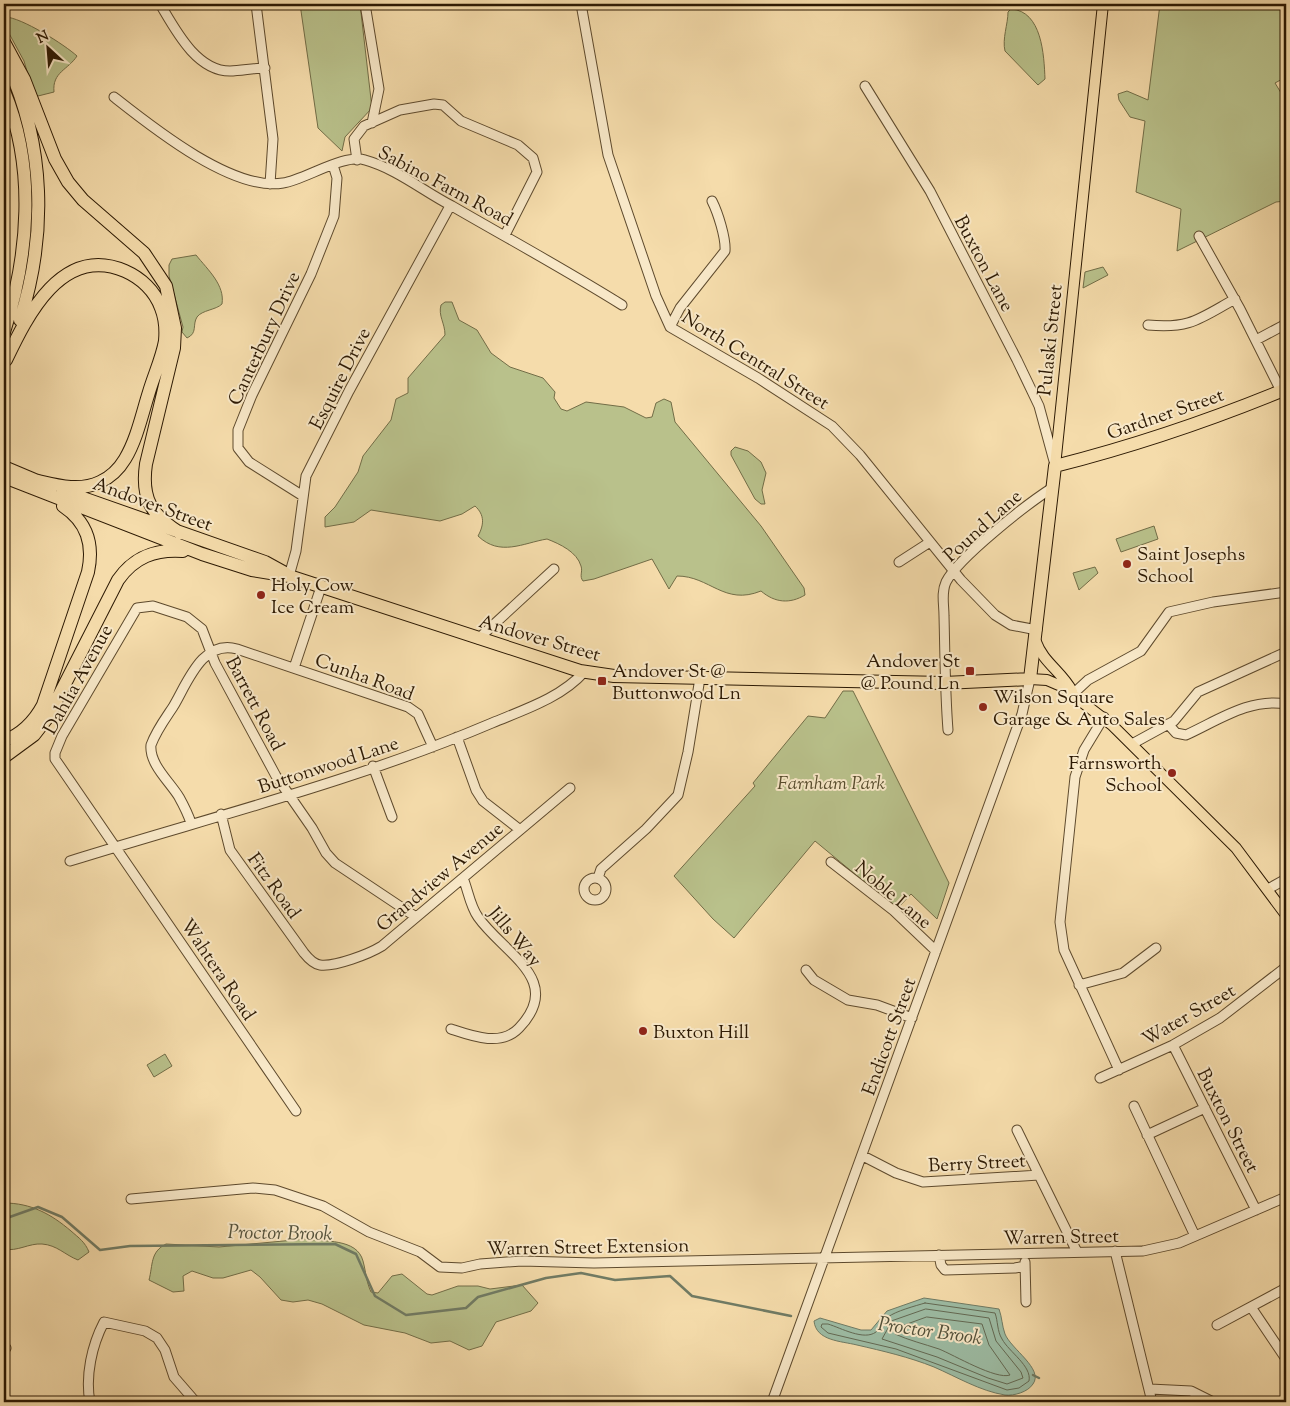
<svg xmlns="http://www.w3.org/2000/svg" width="1290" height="1406" font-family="'Sorts Mill Goudy',serif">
<rect width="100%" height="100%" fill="#f5dcab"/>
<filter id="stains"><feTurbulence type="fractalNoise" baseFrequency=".004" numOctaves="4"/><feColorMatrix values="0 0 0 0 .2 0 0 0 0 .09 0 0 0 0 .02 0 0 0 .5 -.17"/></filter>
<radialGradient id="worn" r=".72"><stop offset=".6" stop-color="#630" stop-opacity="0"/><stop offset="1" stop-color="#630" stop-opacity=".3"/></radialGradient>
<path fill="#b9c18b" stroke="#726d47" d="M300 4H360L372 108 345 137 342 151 318 128Z
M1160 4H1278L1286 19V77L1275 83 1286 101V201L1276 202 1177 251 1181 209 1136 192 1145 121 1130 117 1119 100 1118 94 1127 91 1148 100Z
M1011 9C1042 11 1044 55 1045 79L1038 85 1005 51C1002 39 1008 24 1008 12Z
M5 17C21 17 65 45 77 56 68 70 52 72 54 92L38 96 34 95 24 61 5 26Z
M196 255C208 270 225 285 222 304 216 310 202 310 197 317 192 325 198 333 187 338L182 332 183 327 169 276V265L172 259Z
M1103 267 1108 275 1083 288 1085 272Z
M445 302H452L459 320 477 330 491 353 510 367 543 378 555 392 554 398 561 409 567 411 586 402 624 407 646 418 652 417 656 403 664 399 671 402 675 422 761 526 804 588 805 595C790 604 775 603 761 591 724 606 710 576 677 576L669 589 652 559 594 579 583 581C579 576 583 572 581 566 577 552 560 544 547 539 523 543 500 557 478 536 484 525 485 515 475 506L462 514 440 521 371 510 354 522 325 527V517L335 507 358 472 363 456 391 420 396 399 408 393V378L445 335C445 323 438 316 441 305Z
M735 447 748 451 761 462 766 473 762 490 765 504H761L755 499 731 455V451Z
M1154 526 1158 539 1121 552 1116 539Z
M1095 567 1098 573 1079 590 1073 573Z
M843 691H853L949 883 937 919 911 894 897 909 815 841 734 938 713 919 674 876 755 786 753 783 808 716 825 718Z
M165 1054 172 1066 154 1077 147 1065Z
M4 1203C31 1203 51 1214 71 1231 79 1238 85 1242 89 1252L78 1260C65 1255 57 1245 42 1244 29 1243 17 1252 4 1249Z
M305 1239C324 1242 357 1238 363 1261 366 1272 366 1281 371 1292L378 1293 392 1276 402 1274 427 1294 432 1295 458 1286H478L490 1289 522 1285 538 1303 531 1311 496 1322 482 1346 469 1350 450 1341 431 1343 405 1333 364 1325 322 1304 308 1300 293 1302 281 1300 260 1277 251 1270 223 1278H213L192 1271 183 1276 184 1291 173 1292 149 1280C153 1265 150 1252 166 1244L219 1247Z"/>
<path fill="#9dbca4" stroke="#707b64" d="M924 1298 999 1309C1002 1317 1002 1326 1005 1334 1011 1349 1044 1369 1033 1384 1028 1392 1014 1396 1005 1395 980 1391 957 1377 934 1367 909 1357 883 1351 857 1345 841 1341 816 1341 814 1321L820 1318 861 1330H871L887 1311Z"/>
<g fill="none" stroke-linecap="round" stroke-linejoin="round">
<path stroke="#646a54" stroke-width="1" d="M925 1303 995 1313C998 1321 997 1331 1002 1339 1009 1352 1032 1366 1029 1381L1019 1388 1007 1390 896 1349 828 1333 821 1327 822 1324H828C841 1328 864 1341 876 1332 882 1327 882 1320 888 1317 896 1311 915 1306 925 1303Z
M926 1309 989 1318 996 1341 1021 1372 1023 1378 1007 1384 988 1378 937 1357 882 1339 892 1321Z
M927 1317 982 1324 989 1345 1010 1375C996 1380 954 1355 939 1349 924 1344 908 1340 895 1334L897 1328Z"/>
<path stroke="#707b64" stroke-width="2.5" d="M4 1219 38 1207 62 1217 100 1250 130 1246 335 1244 356 1254 375 1296 406 1315 466 1308 478 1297 546 1278 581 1273 615 1280 670 1276 692 1296 791 1316
M1033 1375 1039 1378"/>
<g stroke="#5e4a2d" stroke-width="11">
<path id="minor" d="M160 4C175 29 196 71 230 71 241 71 253 68 265 68
M256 4 273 139 270 184
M365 4 379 89 372 123
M581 4 608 155 656 296 670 327 758 378 832 426 860 455 961 580 995 615 1011 625 1037 630
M865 86 930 191 1017 360 1039 406 1054 461
M114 97C152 127 233 192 283 183 304 180 345 153 365 160 397 169 423 191 452 206 509 239 566 270 622 305
M357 160 354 139 364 126 400 110 434 104 443 105 461 121 518 145 533 158 537 172 505 235
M1199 236 1240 309 1281 391
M1148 325C1190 329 1199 319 1235 299
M670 327 680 308 725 251C726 238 718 213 712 201
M1256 340 1286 324
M303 496 249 462 238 448V430L252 395 311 274 334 216 337 178 333 165
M899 562 930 542
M289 576 296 551 306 476 349 391 450 206
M478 639 554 569
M294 668 321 587
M1074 693 1088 680 1141 651 1169 612 1213 602 1286 592
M1104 717 1084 750 1075 777 1060 922 1064 950 1119 1070
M1168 724 1176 733 1186 735C1219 720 1249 698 1286 704
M948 730C945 692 945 654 944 616 944 604 941 593 946 582 958 558 1027 504 1052 488
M457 737 476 790 483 801 519 829
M1132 744 1174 721 1198 692 1286 652
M373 766 392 817
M221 814 230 850 304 953C308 958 313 964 320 965 335 967 369 954 382 946L570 788
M191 823C188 814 184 806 179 797 170 782 149 764 151 745 156 731 165 719 173 707 187 684 202 639 237 649L408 707 418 714 433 747
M70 861C211 817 356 781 492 723 523 710 561 698 584 672
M831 862 894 911 936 951
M584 889a11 11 0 1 1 22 0a11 11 0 1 1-22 0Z
M598 878 601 869 646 829 678 795 688 752 700 678
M1268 889 1286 879
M806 970 814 980 848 1000 877 1005 912 1018
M1079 985 1123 973 1156 948
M451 1029C472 1036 501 1047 519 1028 565 980 504 954 478 917 470 906 468 890 463 878
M1173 1045 1256 1210
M1100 1078 1173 1045 1220 1018 1286 967
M1134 1106 1195 1236
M296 1111 55 759V753L62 736 137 608 153 606 187 617 202 629 215 663 276 776 312 828 326 853 335 863 416 917
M1017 1130 1039 1175
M1147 1135 1205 1108
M863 1156 896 1173 923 1182 1039 1175 1077 1252
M131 1199 253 1188 275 1190 323 1206 369 1232 420 1252 440 1267 462 1268 480 1264 522 1261 594 1263 1143 1251 1179 1243 1286 1197
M1115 1251 1152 1402
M939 1255 941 1265 945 1270 1015 1268 1025 1266
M1025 1262 1026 1302
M1251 1307 1286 1359
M1217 1325 1286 1288
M4 1349 6 1348
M1150 1389 1191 1391 1213 1402
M90 1402C85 1376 92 1345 104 1322L145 1331 157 1338 165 1350 174 1377 194 1400
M772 1402 1022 714 1030 679"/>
</g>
<g stroke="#2c1903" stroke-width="12">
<path id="major" d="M1055 466 1103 4
M1036 642C1043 662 1062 672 1072 691
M1030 679 1047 680 1061 686 1112 725 1236 848 1286 915"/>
</g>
<g stroke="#2c1903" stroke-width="14">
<path id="highway" d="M4 42 24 79 55 159 68 182 83 200 144 253 166 286 175 328 174 348 146 464C141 498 151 515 180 533
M8 65C45 146 47 235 20 320
M4 91C36 167 29 255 4 332
M6 360C27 316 62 244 125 271 141 278 155 291 161 308 165 318 166 330 165 341 162 358 154 375 149 392 142 414 137 439 125 459 119 469 111 477 100 482 79 492 56 485 34 480
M4 467 42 483
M4 477 202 554 252 570 289 576 580 671 614 676 944 683 1030 679 1055 466C1134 446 1211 420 1286 389
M63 491 265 562 285 573
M4 741C22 734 34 722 43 705L88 572C94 544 87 522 63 506
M4 757 34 735 48 717 118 580C134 557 155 549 183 551"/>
</g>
<use href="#minor" stroke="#f8e8c8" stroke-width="9"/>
<use href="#major" stroke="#f5dcab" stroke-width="10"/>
<use href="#highway" stroke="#f5dcab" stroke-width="12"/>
</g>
<g fill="#8f2418" stroke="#f8e8c8" stroke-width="2">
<circle cx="1127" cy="564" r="5"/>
<circle cx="261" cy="595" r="5"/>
<rect x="965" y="666" width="10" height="10" rx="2.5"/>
<rect x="597" y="676" width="10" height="10" rx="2.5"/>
<circle cx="983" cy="707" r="5"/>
<circle cx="1172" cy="773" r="5"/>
<circle cx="643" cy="1031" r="5"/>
</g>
<g text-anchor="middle" stroke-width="4" stroke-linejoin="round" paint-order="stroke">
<g font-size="19" fill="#2c1903" stroke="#f8e8c8">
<text transform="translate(446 185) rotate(28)" y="7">Sabino Farm Road</text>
<text transform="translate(985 263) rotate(62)" y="7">Buxton Lane</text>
<text transform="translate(263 338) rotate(-65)" y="7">Canterbury Drive</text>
<text transform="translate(1049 340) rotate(-84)" y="7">Pulaski Street</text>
<text transform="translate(756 359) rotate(32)" y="7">North Central Street</text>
<text transform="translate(339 378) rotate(-63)" y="7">Esquire Drive</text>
<text transform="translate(1165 413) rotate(-19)" y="7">Gardner Street</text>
<text transform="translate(153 503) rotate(20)" y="7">Andover Street</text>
<text transform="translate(982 525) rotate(-42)" y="7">Pound Lane</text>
<text transform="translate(540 637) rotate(16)" y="7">Andover Street</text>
<text transform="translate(365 676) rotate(20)" y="7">Cunha Road</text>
<text transform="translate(77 679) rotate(-61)" y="7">Dahlia Avenue</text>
<text transform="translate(256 703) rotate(62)" y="7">Barrett Road</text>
<text transform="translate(328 764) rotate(-18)" y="7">Buttonwood Lane</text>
<text transform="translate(439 876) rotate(-40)" y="7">Grandview Avenue</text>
<text transform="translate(275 885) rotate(54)" y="7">Fitz Road</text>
<text transform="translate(894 894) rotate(40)" y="7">Noble Lane</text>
<text transform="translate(516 936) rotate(50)" y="7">Jills Way</text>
<text transform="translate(219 969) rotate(56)" y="7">Wahtera Road</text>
<text transform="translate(1188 1014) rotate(-30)" y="7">Water Street</text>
<text transform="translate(888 1036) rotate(-70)" y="7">Endicott Street</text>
<text transform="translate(1229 1120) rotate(63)" y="7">Buxton Street</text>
<text transform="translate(977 1162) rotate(-3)" y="7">Berry Street</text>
<text transform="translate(1061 1236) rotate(-1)" y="7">Warren Street</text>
<text transform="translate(588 1246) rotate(-1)" y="7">Warren Street Extension</text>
</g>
<g font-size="19" fill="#2c1903" stroke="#f8e8c8" text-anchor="start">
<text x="1137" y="560">Saint Josephs<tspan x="1137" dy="22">School</tspan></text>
<text x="271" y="591">Holy Cow<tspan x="271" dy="22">Ice Cream</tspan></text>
<text x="960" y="667" text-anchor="end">Andover St<tspan x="960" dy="22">@ Pound Ln</tspan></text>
<text x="612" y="677">Andover St @<tspan x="612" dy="22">Buttonwood Ln</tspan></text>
<text x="993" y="703">Wilson Square<tspan x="993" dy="22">Garage &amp; Auto Sales</tspan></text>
<text x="1162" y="769" text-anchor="end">Farnsworth<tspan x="1162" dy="22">School</tspan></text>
<text x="653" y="1038">Buxton Hill</text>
</g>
<g font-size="19" font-style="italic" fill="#564b2c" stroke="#f8e8c8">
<text x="831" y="789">Farnham Park</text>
</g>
<g font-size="20" font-style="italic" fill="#54523b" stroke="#f8e8c8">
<text transform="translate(280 1232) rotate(1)" y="7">Proctor Brook</text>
<text transform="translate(930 1330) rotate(8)" y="7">Proctor Brook</text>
</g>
</g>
<rect width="1290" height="1406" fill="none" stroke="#f5dcab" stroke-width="20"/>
<rect x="5" y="5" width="1280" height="1396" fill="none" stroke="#2c1903" stroke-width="2.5"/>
<rect x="10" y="10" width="1270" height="1386" fill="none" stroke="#2c1903"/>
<g transform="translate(48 48) rotate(334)" stroke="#f8e8c8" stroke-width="4" paint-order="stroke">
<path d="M0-4L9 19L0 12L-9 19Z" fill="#2c1903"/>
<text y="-8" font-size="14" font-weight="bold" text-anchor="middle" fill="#2c1903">N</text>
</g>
<rect width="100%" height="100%" filter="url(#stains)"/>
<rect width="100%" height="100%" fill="url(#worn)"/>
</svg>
